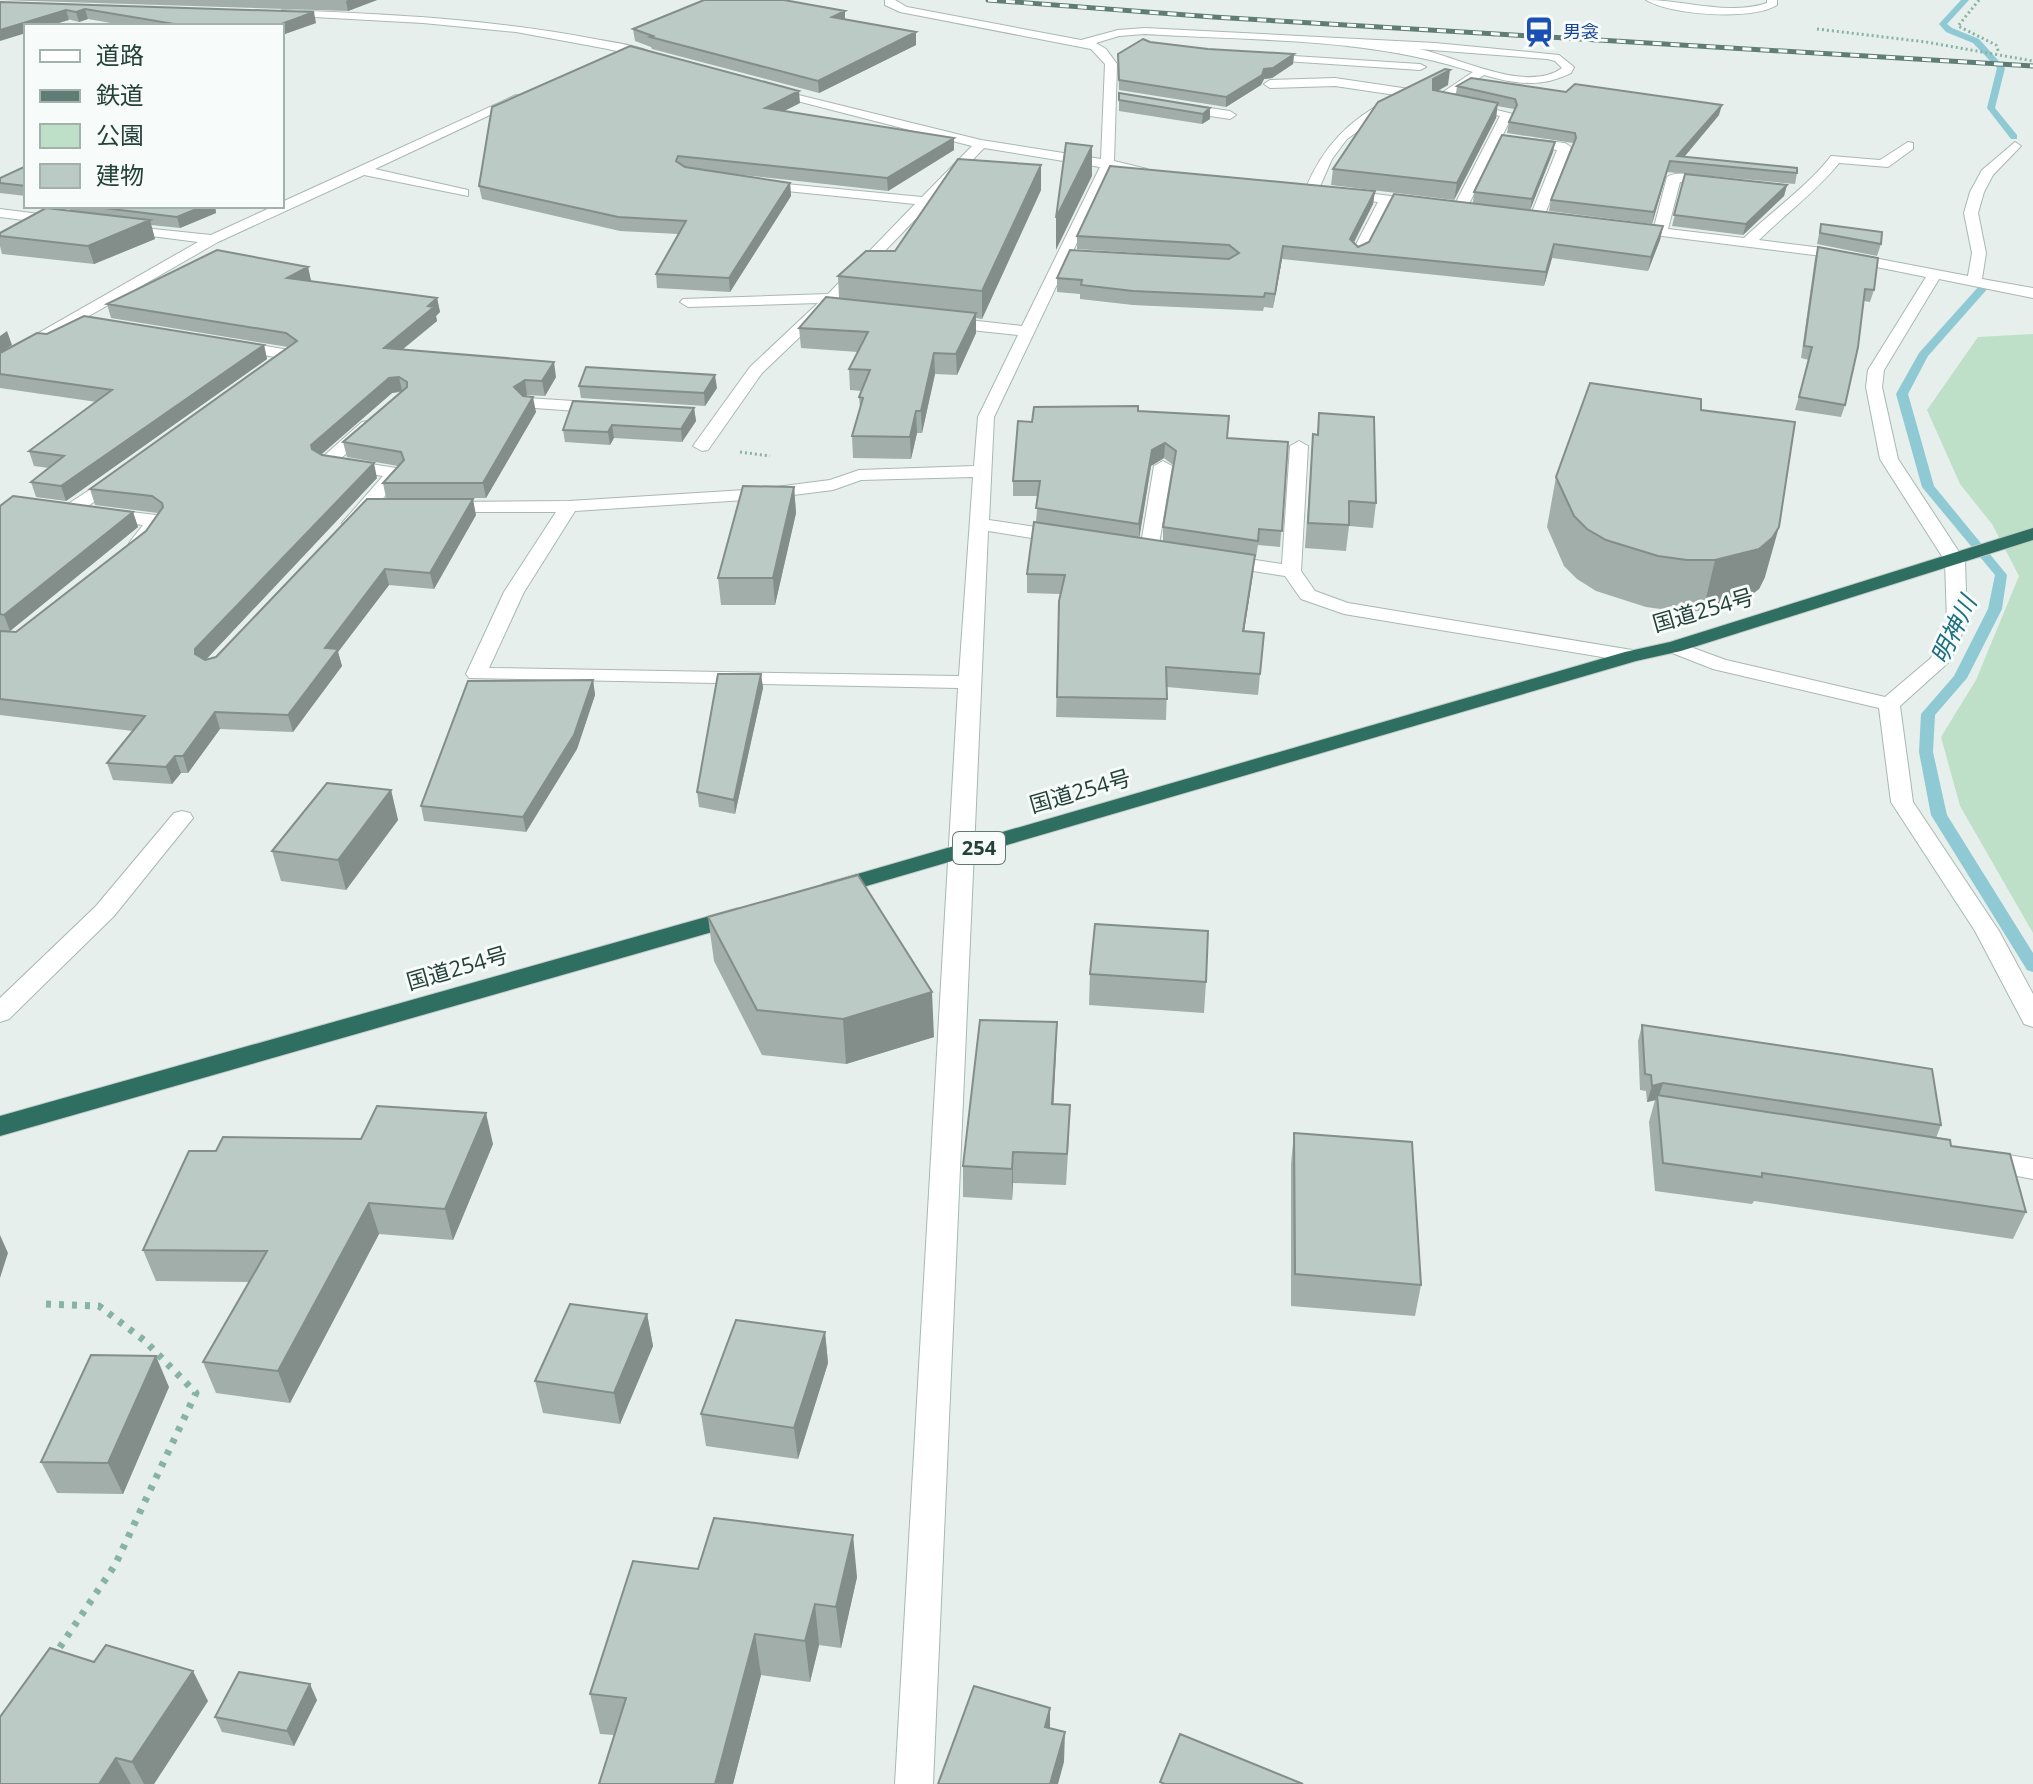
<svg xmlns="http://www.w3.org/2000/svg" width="2033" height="1784" font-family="'Open Sans','Noto Sans JP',sans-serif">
<rect width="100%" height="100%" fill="#e6efeb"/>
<path fill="#bfe0c8" d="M2033 334V933L1960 806 1941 737 1976 680 2019 576 1992 524 1960 484 1927 410 1978 337Z"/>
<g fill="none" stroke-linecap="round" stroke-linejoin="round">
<path fill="#8ec9d4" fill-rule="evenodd" d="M1961 0H1969L1947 24 1952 28 1979 39 2005 68 1995 108 2017 135V139H2011L1987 108 1997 68 1973 43 1946 32 1939 24Z
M1980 285 1989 287 1928 356 1908 394 1934 486 2007 575 2002 609 1967 678 1935 715 1933 752 1947 815 2033 953V972L2027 970 1931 815 1919 752 1921 714 1954 676 1988 609 1995 575 1922 487 1896 394 1919 353Z"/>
<g stroke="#a8b8b2" stroke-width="2">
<path id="minor" d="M885 0H895L907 7 1081 40 1118 30 1145 28 1435 43 1559 55 1574 67 1571 73C1541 88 1515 84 1484 75L1448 98 1513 114 1467 208 1460 212 1453 208 1500 116 1431 100 1473 72C1368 37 1254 41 1145 34L1119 36 1096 43 1106 49 1117 64 1114 161 1147 169 1140 173 1112 169 994 417 989 520 1063 531 1072 537 1063 543 988 531 933 1784H895L958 688 469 678 466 674 504 592 556 512H443L434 507 443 502 569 501 761 489 830 480 859 470 974 466 978 417 1018 335 942 327 934 322 942 317 1022 326 1100 167 984 148 826 312 762 373 708 450 702 451 693 446 750 367 818 303 688 307 680 302 683 299 828 294 915 204 758 188 753 187V181L922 197 972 146 766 93V87L981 140 1101 159 1105 64 1091 49 900 12 885 5ZM1419 49 1547 59 1555 61 1562 68C1527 94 1458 57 1419 49ZM973 477 959 676 489 668 524 592 575 511 761 499 833 490 861 480Z
M1646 0C1685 0 1728 16 1767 3V0H1777V5C1753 21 1670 15 1646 0Z
M282 10C387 14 492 19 595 39 615 43 644 46 660 57L654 60 608 49 516 32 423 23 278 15 277 13Z
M1261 54 1420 64 1426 67 1420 70 1257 59V55Z
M1335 78 1409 89 1415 93 1409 97 1335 86 1270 88 1264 84 1270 80Z
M516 95 526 98 375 169 468 190V196L364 175 218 242 0 367V355L198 242 120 232 113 228 115 225 211 235 274 206H282V202Z
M1391 98 1401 101 1347 139 1332 159 1317 193H1307L1305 190C1323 146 1349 120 1391 98Z
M1181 104 1230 111 1236 115 1230 119 1177 111 1175 108Z
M1521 138 1565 143 1571 147 1544 217 1537 221 1530 217 1557 150 1516 145 1515 142Z
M2015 142 2021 146 1993 175 1984 192 1978 213 1986 253 1982 279 2033 288V298L1939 279 1884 370 1882 387 1898 459 1965 561 1967 622 1950 661 1900 706 1913 802 1999 931 2033 994V1027L2024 1024 1975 931 1891 802 1879 708 1713 669 1667 651 1664 647 1674 641 1726 660 1885 697 1931 658 1947 622 1945 561 1880 459 1866 387 1868 370 1926 277 1822 256 1630 232 1623 228 1630 224 1654 227 1667 177C1678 170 1710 174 1721 181L1714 185 1680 182 1668 229 1744 238C1772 211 1808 186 1831 156L1880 160 1908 142 1913 143V149L1888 167 1839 163C1818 190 1784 215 1759 240L1822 248 1968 276 1972 253 1964 213 1970 192 1982 170Z
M1344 190 1422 200 1429 204 1422 208 1391 204 1365 254 1358 258 1351 254 1378 202 1339 197 1337 194Z
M0 209 63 217 70 221 63 225 0 217Z
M236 341 289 350 297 355 271 373 263 368 275 357 230 349 228 346Z
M527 398 604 403 612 408 604 413 521 407 519 403 521 399Z
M368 421 374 422 377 426 374 430 340 459 396 468 405 473 358 527 351 529 342 523 383 476 326 467 317 462 362 422Z
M1299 441 1308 446 1301 571 1315 591 1348 603 1632 650 1642 656 1632 662 1344 614 1301 599 1285 576 1215 565 1212 561 1222 555 1282 564 1290 446Z
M1163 461 1172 466 1158 550 1149 556 1140 550 1154 466Z
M117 472 123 473 126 477 123 481 77 514H65L62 510 65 506Z
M105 509 156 515 165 521 145 547 138 549 129 543 143 525 99 519 96 515Z
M182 811 190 813 193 818 114 916 9 1019 0 1022V998L96 906 174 813Z
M1984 1151 2033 1159V1179L1974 1168 1970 1161 1974 1154Z"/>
</g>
<g stroke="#c2cac8" stroke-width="2">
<path id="highway" d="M2033 528V540L1681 651 1636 661 839 894H823L819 889 823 884 1625 652 1670 642Z
M738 908 747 910 750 916 747 922 0 1136V1116Z"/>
</g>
<path stroke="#86b3a5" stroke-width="3" stroke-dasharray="2 3" stroke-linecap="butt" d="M1979 0 1958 26 1996 45 1999 53
M1817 29 1926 42 2033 61
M740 452 770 456"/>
<path stroke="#86b3a5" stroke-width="7" stroke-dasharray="5 8" stroke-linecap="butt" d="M46 1304 99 1306 145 1341 196 1393 115 1565 54 1656"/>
<use href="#minor" fill="#fff" fill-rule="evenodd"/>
<use href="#highway" fill="#2f6f62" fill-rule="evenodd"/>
<g stroke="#5f7d75" stroke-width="5">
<path id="rail" d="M988 0 1213 17 2033 66"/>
</g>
<use href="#rail" stroke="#f7fbf9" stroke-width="3" stroke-dasharray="9" stroke-linecap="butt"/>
</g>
<path fill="#a1aea9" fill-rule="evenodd" d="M0 0H377L348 11Z
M0 2 316 23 282 35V26H128L88 19 79 22Z
M845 20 916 32V45L819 93 652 49 651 47 635 41 633 29Z
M1150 42 1208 49 1294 54 1293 64 1272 78 1264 79 1261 85 1226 107 1119 90 1118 54Z
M1448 85 1438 91 1456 94 1457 86 1719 115 1684 157 1797 173 1795 184 1667 172 1652 224 1549 211 1551 200 1573 143 1507 133 1509 122 1514 111V109L1497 106 1496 118 1454 200 1331 185 1333 169 1378 102Z
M1119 93 1210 108V119L1202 124 1119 111Z
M800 103 784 111 954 138V150L888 191 725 173 790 183 791 196 730 292 657 288 656 274 678 234 620 231 482 199 479 186Z
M1553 152 1530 210 1473 203 1474 192Z
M26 166V196L0 193V178Z
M1685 174 1787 185 1784 196 1743 235 1672 226Z
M1041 190 982 319 976 318V333L957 375 935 374 922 433H917L911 459 853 458 852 436 860 408 859 397 862 391 850 390 849 369 858 352 801 348 799 328 839 298 838 276Z
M1375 191 1373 204 1354 243 1358 247 1663 226 1660 240 1648 271 1552 258 1544 286 1282 259 1273 308 1264 307 1263 311 1133 305 1080 299V294L1057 292V278L1229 259 1077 249V236Z
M69 206H215L216 213 180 228 151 225 155 239 94 264 2 254 0 246V233L70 211Z
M1821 224 1881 244 1877 256 1817 244Z
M1818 247 1874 290 1870 302 1864 301 1845 405 1841 417 1795 410 1809 360 1801 358 1815 258Z
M308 267 311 281H310L437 298 440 312 436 316 437 321 402 350 556 377 545 396 527 395 526 396 536 412 486 498H386L383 483 398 466 347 457 343 442 401 392 392 393 321 454 377 478 205 660 216 657 476 515 434 589 389 585 338 652 342 666 293 732 220 729 188 773H181L172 784 113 780 107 763 133 731 0 715V631L16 632 146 531 158 513 95 505 90 489 288 347 111 318 107 304Z
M264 345 267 359 66 501 36 497 31 482 49 468 34 466 29 451 97 402 0 388V353Z
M579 386 717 388 705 406 581 398Z
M694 408 696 421 682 442 614 438 610 445 565 442 563 430Z
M1701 410 1765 577 1759 589 1746 599 1703 611H1675L1646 607 1596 591 1577 579 1564 566 1547 527 1556 477Z
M1138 411 1227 438 1288 442 1280 547 1258 545 1256 557H1255L1244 632 1264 633 1258 695 1167 687 1166 720 1056 717 1059 601 1060 594 1027 593V574L1036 522 1038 496H1013V481L1032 422ZM1164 458 1173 465 1163 527V541L1139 538 1151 466Z
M1319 413 1376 503 1373 528 1349 526 1346 551 1305 548 1313 434 1317 435Z
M794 487 796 513 775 605H721L718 578Z
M0 506 133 512 138 527 10 631H0Z
M761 674 763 688 735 814 699 807 697 792Z
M593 680 595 695 577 749 526 832 424 821 421 806Z
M391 790 398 820 346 890 281 881 272 851Z
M708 917 934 1037 846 1064 762 1055 714 961Z
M1090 974 1206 982 1204 1013 1089 1005Z
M1057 1022 1053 1104 1069 1136 1066 1185 1013 1183 1012 1200 963 1197V1166Z
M1642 1025 1941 1125 1936 1138 1951 1146 2026 1212 2013 1239 1754 1201 1752 1204 1655 1191 1649 1122 1655 1100 1647 1102 1646 1091 1640 1090 1638 1041Z
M1294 1133 1421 1285 1415 1316 1291 1306V1164Z
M493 1144 453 1240 379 1234 290 1403 216 1393 203 1362 249 1282 156 1281 143 1250 216 1151Z
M647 1314 653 1346 620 1424 543 1413 535 1381Z
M825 1332 828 1363 798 1459 706 1446 701 1414Z
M169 1387 123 1494 57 1493 41 1462Z
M698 1569 857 1577 841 1648 819 1645 810 1682 761 1675 733 1784H599L614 1735 600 1734 590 1694Z
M317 1700 294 1746 222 1732 215 1717Z
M208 1701 154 1784H0Z"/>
<path fill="#838d89" d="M348 0H377L348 11 346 1Z
M85 9 88 19 79 22 76 12Z
M66 10 69 20 49 26H26V33L0 41V30Z
M845 11V23L832 17Z
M314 12 316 23 282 35V26H276Z
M916 32V45L819 93 818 81Z
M1294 54 1293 64 1272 78 1264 79 1261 85 1226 107V97L1264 69Z
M1450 70 1448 85 1431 94 1433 79Z
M799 91 800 103 766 120 765 108Z
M1498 103 1496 118 1454 200 1457 183Z
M1722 105 1719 115 1680 162 1677 156Z
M1210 108V119L1202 124 1203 114Z
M954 138V150L888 191 887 178Z
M1555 142 1553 152 1530 210 1532 199Z
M1092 146V176L1056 250V218Z
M1670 161 1667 172 1652 224 1654 212Z
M1041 165V190L982 319V291Z
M790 183 791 196 730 292 729 278Z
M1787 185 1784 196 1743 235 1746 224Z
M1375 191 1373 204 1348 253 1350 239Z
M204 206H215L216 213 180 228 177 217Z
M150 220 155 239 94 264 88 246Z
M1663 226 1660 240 1648 271 1651 257Z
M1554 244 1552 258 1544 286 1546 272Z
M1283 246 1282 259 1273 308 1275 294Z
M308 267 311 281 290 292 287 278Z
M437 298 440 312 436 316 437 321 387 362 384 348Z
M976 313V333L957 375 956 354Z
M7 331 12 345 0 353V336Z
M264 345 267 359 66 501 61 486Z
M934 353 935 374 922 433 921 411Z
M554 362 556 377 545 396 542 381Z
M715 375 717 388 705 406 704 393Z
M399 377 402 391 392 393 315 460 311 445 389 378Z
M525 380 527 395 516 402 514 387Z
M533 397 536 412 486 498 483 483Z
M694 408 696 421 682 442 681 429Z
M916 411 917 433 911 459 910 437Z
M612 425 614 438 610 445 608 432Z
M1165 443 1164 458 1151 466 1139 540V524L1152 450Z
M374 463 377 478 200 666V671L195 649Z
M794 487 796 513 775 605 773 578Z
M473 499 476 515 434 589 430 573Z
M133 512 138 527 10 631 4 615Z
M1779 527 1765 577 1759 589 1746 599 1703 611 1715 560Z
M1255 555 1253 574 1241 651 1243 631Z
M385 569 389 585 338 652 342 666 293 732 288 715 325 648Z
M761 674 763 688 735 814 734 800Z
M593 680 595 695 577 749 526 832 523 817Z
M215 712 220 729 188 773 183 756Z
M175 756 181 773 172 784 166 767Z
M391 790 398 820 346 890 338 860Z
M932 992 934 1037 846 1064 843 1019Z
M1057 1022 1056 1053 1052 1135V1104Z
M1663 1083 1658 1099 1657 1095 1656 1100 1647 1102 1652 1086Z
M486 1113 493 1144 453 1240 445 1209Z
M1013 1152V1183L1012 1200V1169Z
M369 1203 379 1234 290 1403 278 1371Z
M0 1235 8 1253 0 1278Z
M647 1314 653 1346 620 1424 614 1393Z
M825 1332 828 1363 798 1459 794 1428Z
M156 1356 169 1387 123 1494 108 1463Z
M853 1535 857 1577 841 1648 836 1607Z
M815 1604 819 1645 810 1682 805 1641Z
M755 1634 761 1675 733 1784H715Z
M193 1671 208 1701 154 1784H144L132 1762Z
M310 1684 317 1700 294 1746 287 1731Z
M1050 1708V1738L1045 1727Z
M1065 1732 1064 1762 1058 1784H1050Z
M116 1758 131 1784H99Z"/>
<path fill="#bbcac4" stroke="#838d89" stroke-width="2" d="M704 0H784L845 11 832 17 916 32 818 81 650 37 653 36 633 29Z
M0 2 314 12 276 26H186L85 9 76 12 66 10 0 30Z
M1143 39 1150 42 1208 49 1294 54 1273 68 1264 69 1262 75 1226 97 1119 80 1118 54Z
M630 46 799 91 765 108 954 138 887 178 678 156 676 161 685 167 790 183 729 278 656 274 686 221 618 217 479 186 492 107Z
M1445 69 1450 70 1433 79V90L1498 103 1457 183 1333 169 1378 102Z
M1471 78 1566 92 1575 84 1722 105 1677 156 1797 168V173L1670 161 1654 212 1551 200 1576 138 1575 133 1509 122 1517 105 1515 99 1457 86Z
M1119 93 1210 108 1203 114 1119 100Z
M1502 135 1555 142 1532 199 1474 192Z
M1066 143 1092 146 1056 218Z
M958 159 1041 165 982 291 838 276 866 251H895Z
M26 166V186L0 183V178Z
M1110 166 1375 191 1350 239 1358 247 1369 242 1394 194 1663 226 1651 257 1554 244 1546 272 1283 246 1275 294 1265 293 1264 297 1133 291 1081 285 1082 280 1057 278 1070 250 1229 259 1239 253 1229 245 1077 236Z
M1685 174 1787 185 1746 224 1674 215Z
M88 206H204L177 217Z
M46 208 150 220 88 246 0 236V233Z
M1821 224 1882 232 1881 244 1820 233Z
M1818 247 1878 258 1874 290 1865 289 1858 347 1845 405 1799 397 1812 347 1804 346Z
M217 250 308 267 287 278 437 298 428 306 434 307 384 348 554 362 542 381 525 380 514 387 523 396 533 397 483 483H383L404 460 401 452 343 442 407 387V382L399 377 389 378 311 445 312 449 322 455 374 463 195 649V654L205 660 216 657 367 499H473L430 573 385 569 325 648 338 649 288 715 215 712 183 756H175L166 767 107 763 145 716 0 699V631L16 632 146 531 163 507 162 503 152 496 90 489 297 341 286 333 107 304Z
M826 297 976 313 956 354 934 353 921 411H916L910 437 852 436 863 398 859 397 870 370 849 369 868 332 799 328Z
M84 316 264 345 61 486 31 482 64 456 29 451 112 390 0 374V353L37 333 47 334Z
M586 367 715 375 704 393 579 386Z
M1590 383 1701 399V410L1795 422 1779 527 1772 538 1759 549 1715 560H1687L1658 556 1606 540 1587 529 1574 516 1556 477Z
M573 401 694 408 681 429 612 425 608 432 563 430Z
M1138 406V411L1229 416 1227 438 1288 442 1282 531 1259 529 1258 541 1163 527 1176 451 1165 443 1152 450 1139 524 1036 508 1040 481H1013L1018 421 1032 422 1034 407Z
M1319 413 1374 417 1376 503 1349 501V525L1308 523 1313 434 1318 435Z
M743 486 794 487 773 578H718Z
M13 496 133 512 4 615 0 614V506Z
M1034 522 1255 555 1243 631 1264 633 1260 674 1166 667 1167 699 1057 697 1059 601 1065 575 1027 574Z
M718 674H761L734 800 697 792Z
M593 680 574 735 523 817 421 806 468 681Z
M327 783 391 790 338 860 272 851Z
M858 875 932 992 843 1019 757 1010 708 917Z
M1095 924 1208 931 1206 982 1090 974Z
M980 1020 1057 1022 1052 1104 1070 1105 1067 1154 1013 1152 1012 1169 963 1166Z
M1642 1025 1844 1055 1932 1069 1941 1125 1663 1083 1652 1086 1651 1075 1645 1074Z
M1657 1095 1950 1140 1951 1146 2010 1154 2026 1212 1762 1173V1177L1663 1163Z
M377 1106 486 1113 445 1209 369 1203 278 1371 203 1362 267 1251 143 1250 189 1151H216L223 1137 361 1139Z
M1294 1133 1412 1142 1421 1285 1295 1274Z
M570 1304 647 1314 614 1393 535 1381Z
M736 1320 825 1332 794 1428 701 1414Z
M91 1355 156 1356 108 1463 41 1462Z
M714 1518 853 1535 836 1607 815 1604 805 1641 755 1634 715 1784H599L626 1698 590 1694 633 1561 698 1569Z
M106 1645 193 1671 132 1762 116 1758 99 1784H0V1717L50 1648 94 1662Z
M239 1672 310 1684 287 1731 215 1717Z
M974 1686 1050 1708 1045 1727 1065 1732 1050 1784H938Z
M1180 1734 1303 1784H1165L1160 1782Z"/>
<defs>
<g id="station-bare" transform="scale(2.4)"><path d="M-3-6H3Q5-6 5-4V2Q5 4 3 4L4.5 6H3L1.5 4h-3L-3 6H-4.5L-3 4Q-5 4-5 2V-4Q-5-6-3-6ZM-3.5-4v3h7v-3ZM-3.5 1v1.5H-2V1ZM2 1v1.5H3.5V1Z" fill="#1a4fb4" stroke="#f7fbf9" stroke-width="2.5" paint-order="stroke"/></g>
</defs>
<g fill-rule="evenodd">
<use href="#station-bare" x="1539" y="32"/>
</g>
<g text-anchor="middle" stroke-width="6" stroke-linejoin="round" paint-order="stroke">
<g font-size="18" fill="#164399" stroke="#f7fbf9" text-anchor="start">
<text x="1563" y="38">男衾</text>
</g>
<rect fill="#f7fbf9" stroke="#637a73" stroke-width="2" x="953" y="832" width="52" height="32" rx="6"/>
<g font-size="20" font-weight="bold" fill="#24423a">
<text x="979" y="855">254</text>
</g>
<g font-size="22" fill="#24423a" stroke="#f7fbf9">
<text transform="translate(1703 610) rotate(-16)" y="8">国道254号</text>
<text transform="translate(1080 791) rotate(-16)" y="8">国道254号</text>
<text transform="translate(457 968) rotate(-16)" y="8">国道254号</text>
</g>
<g font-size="24" font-style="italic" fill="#1c6f80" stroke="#f7fbf9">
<text transform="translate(1954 630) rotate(-64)" y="8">明神川</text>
</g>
</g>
<rect x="24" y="24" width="260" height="184" fill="#f7fbf9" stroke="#a3b1ad" stroke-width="2"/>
<rect x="40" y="50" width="40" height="12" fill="#ffffff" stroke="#a3b1ad" stroke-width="2"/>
<text x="96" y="64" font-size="24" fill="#24423a">道路</text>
<rect x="40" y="90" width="40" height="12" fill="#5f7d75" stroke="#a3b1ad" stroke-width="2"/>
<text x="96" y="104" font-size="24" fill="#24423a">鉄道</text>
<rect x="40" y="124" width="40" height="24" fill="#bfe0c8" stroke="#a3b1ad" stroke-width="2"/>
<text x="96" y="144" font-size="24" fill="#24423a">公園</text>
<rect x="40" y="164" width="40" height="24" fill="#bbcac4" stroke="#a3b1ad" stroke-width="2"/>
<text x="96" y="184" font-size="24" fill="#24423a">建物</text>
</svg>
